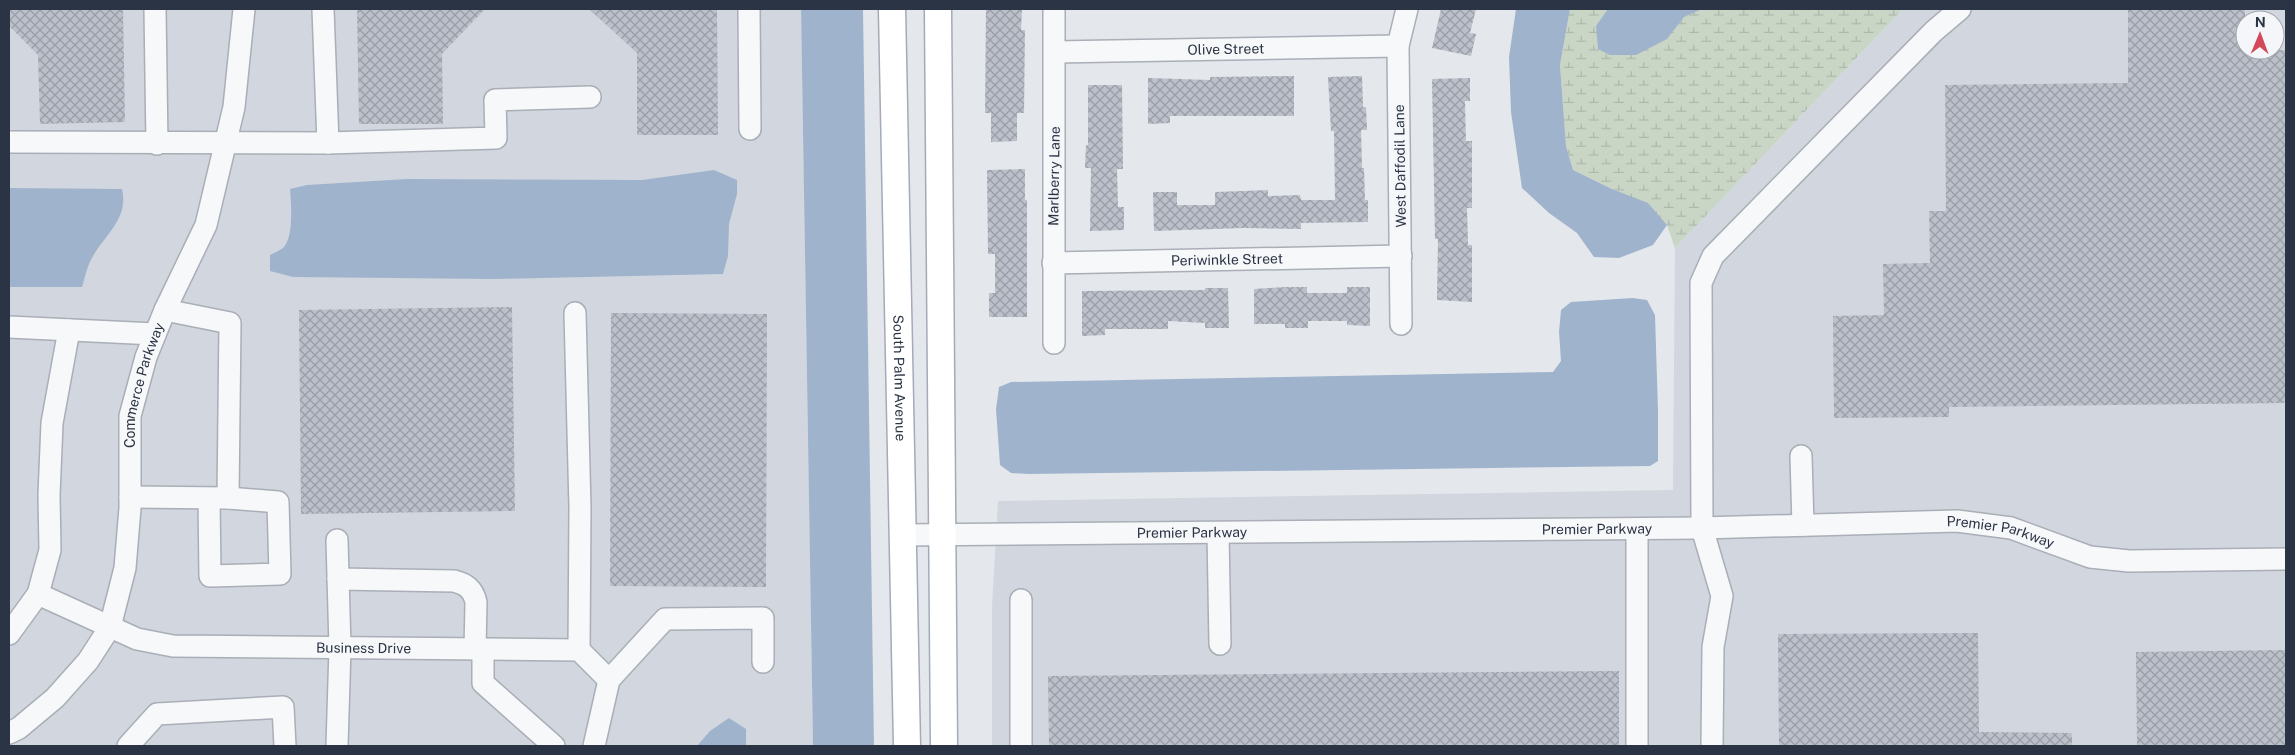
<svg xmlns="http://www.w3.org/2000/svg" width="2295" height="755" font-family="'Public Sans',sans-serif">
<defs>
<pattern id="wetland-marsh" width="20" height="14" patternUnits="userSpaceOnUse" patternTransform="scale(1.25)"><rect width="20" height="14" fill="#c9d6c5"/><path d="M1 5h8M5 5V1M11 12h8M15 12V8" fill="none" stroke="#adb8ab"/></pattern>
<pattern id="building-cross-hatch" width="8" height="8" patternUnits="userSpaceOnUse" patternTransform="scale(1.25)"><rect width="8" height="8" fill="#bbc0ca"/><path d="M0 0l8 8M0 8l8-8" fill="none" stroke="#989da6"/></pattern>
</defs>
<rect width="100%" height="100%" fill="#e4e7ec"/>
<path fill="#d2d6de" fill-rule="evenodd" d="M9 9H801L813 746H9Z
M1903 9H2286V746H992V607L998 501 1673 490 1675 248ZM2245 20H2275V50H2245Z"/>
<path fill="url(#wetland-marsh)" d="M1570 9H1903L1675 248 1667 225 1648 204 1612 189 1573 170 1566 146 1560 65Z"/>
<path fill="#9fb4cc" d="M801 9H863L874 746H813Z
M1516 9H1570L1560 65 1566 146 1573 170 1612 189 1648 203 1667 225 1653 245 1619 258 1594 257 1577 233 1549 213 1522 188 1511 112 1509 57Z
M1608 9H1702L1684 17 1667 39 1636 55H1610L1598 49 1596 26Z
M714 170 737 180V194L729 224 728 256 723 274 493 279 293 277 270 271V255C274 253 281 250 284 247 294 235 291 203 290 189L307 185 407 179 642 180Z
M9 188 122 189C129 219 105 234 92 258 87 266 85 278 82 287H9Z
M1633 298 1647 300 1655 315 1658 411V461L1650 466 1029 474 1011 473 1000 465 996 409 999 387 1011 382 1553 372 1561 361 1559 332 1561 310 1571 302Z
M729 718 746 729V746H697L710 731Z"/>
<path fill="url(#building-cross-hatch)" d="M9 9H123L125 122 40 124 38 55 9 26Z
M357 9H485L442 54 443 124H359Z
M589 9H717L718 135H637V53Z
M986 9H1022L1021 30H1025L1024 113H1017V141L991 142V113H985Z
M1441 9H1476L1470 33 1476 34 1471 56 1432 48Z
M2245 9V50H2286V403L1949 407V417L1834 418 1833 316 1884 315 1883 264 1930 263 1929 211H1946L1945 85 2128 83V10Z
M1294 76V116H1170V123L1148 124V78L1210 80V77Z
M1362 76 1363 107H1366L1367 130H1361L1362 168H1364L1365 200H1368V222L1301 223V229L1244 228 1154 231 1153 192H1177V205H1215V192L1244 191 1268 190V196L1300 195 1301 200H1335L1334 131H1331L1328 77Z
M1470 78V101H1465L1466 141H1472V208H1467L1468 245H1472V302L1437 300 1438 239H1435L1432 79Z
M1088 85H1122L1123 169H1117L1118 207H1124V230L1090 231 1091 168H1085L1086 145H1088Z
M1025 169V200H1027V317H989V293H995V254H988L987 170Z
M1285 287H1307V293H1347V287H1370V326L1347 325V321H1308V328H1285V324H1254V289Z
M1205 288H1228L1229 328H1205V323L1168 321V329H1105V335L1082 336V291L1205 290Z
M512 307 515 511 301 514 299 310Z
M611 313 767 314 766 587 610 586Z
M1978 633 1979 732 2072 733V746H1779L1778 634Z
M2286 650V746H2137L2136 652Z
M1619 671V746H1049L1048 676Z"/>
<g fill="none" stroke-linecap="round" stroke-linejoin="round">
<g stroke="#a9aeb7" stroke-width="24">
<g id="minor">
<path d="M155 9 157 144"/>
<path d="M323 9 328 143"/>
<path d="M749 9 750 129"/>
<path d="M1054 9V343"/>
<path id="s1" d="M1055 52 1398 46"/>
<path d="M9 142 328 143 496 138 495 100 590 97"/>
<path id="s2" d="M1053 263 1401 256"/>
<path d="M165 310 230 323 228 498"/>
<path d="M575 313 580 508 579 650"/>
<path d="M1401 324 1398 46 1407 9"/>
<path d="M9 327 155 334"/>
<path d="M1801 456 1803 525"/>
<path d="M130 497 228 498 278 502 280 574 210 576 209 498"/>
<path d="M1637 529V746"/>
<path d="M1218 533 1220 644"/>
<path id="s3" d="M902 535 1702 528 1957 521 2011 528 2090 557 2129 561 2286 559"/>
<path d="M337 540 340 648 337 746"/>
<path d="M338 579 454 581C466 584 473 589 476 602L475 649"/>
<path id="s4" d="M38 594 137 639 173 646 579 650 609 680"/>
<path d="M1021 600V746"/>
<path d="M9 634 38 594 50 550 49 495 52 423 69 330"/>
<path d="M483 649V683L554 746"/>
<path id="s5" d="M9 733 19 728 55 698 88 661 110 627 125 568 130 508V416L146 357 165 310 206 225 234 107 244 9"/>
<path d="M128 746 157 714 283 707 285 746"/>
<path d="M594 746 609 680 665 619 763 618V662"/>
<path d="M1712 746 1713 647 1722 596 1702 528 1701 283 1713 256 1934 31 1960 9"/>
</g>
</g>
<g stroke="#a3abb8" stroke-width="29">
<g id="major">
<path id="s6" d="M892 9 907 746"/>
<path d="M938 9 944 746"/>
</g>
</g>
<use href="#minor" stroke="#f7f8fa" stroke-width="21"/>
<use href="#major" stroke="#fff" stroke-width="26"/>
</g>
<g text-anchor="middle" stroke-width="5" stroke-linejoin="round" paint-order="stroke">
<g font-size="14" fill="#2b3445" stroke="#f4f6f9">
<text dy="5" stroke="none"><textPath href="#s1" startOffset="171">Olive Street</textPath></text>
<text transform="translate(1400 166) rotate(-91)" y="5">West Daffodil Lane</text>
<text transform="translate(1054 176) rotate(-89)" y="5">Marlberry Lane</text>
<text dy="5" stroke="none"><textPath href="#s2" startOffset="174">Periwinkle Street</textPath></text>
<text dy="5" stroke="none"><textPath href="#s6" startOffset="369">South Palm Avenue</textPath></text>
<text dy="5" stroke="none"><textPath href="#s5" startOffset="394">Commerce Parkway</textPath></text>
<text dy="5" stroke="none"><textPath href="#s3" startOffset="695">Premier Parkway</textPath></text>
<text dy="5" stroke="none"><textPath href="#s3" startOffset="290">Premier Parkway</textPath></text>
<text dy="5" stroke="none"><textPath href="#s3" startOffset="1100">Premier Parkway</textPath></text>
<text dy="5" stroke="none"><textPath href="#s4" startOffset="336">Business Drive</textPath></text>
</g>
</g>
<rect width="2295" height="755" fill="none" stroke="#2b3445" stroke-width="20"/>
<g transform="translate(2260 35) rotate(1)"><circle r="24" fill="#f4f6f9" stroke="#a4a8b1"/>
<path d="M0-4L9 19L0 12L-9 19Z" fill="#d1495b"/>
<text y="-8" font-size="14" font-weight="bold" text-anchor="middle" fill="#2b3445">N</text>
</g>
</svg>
